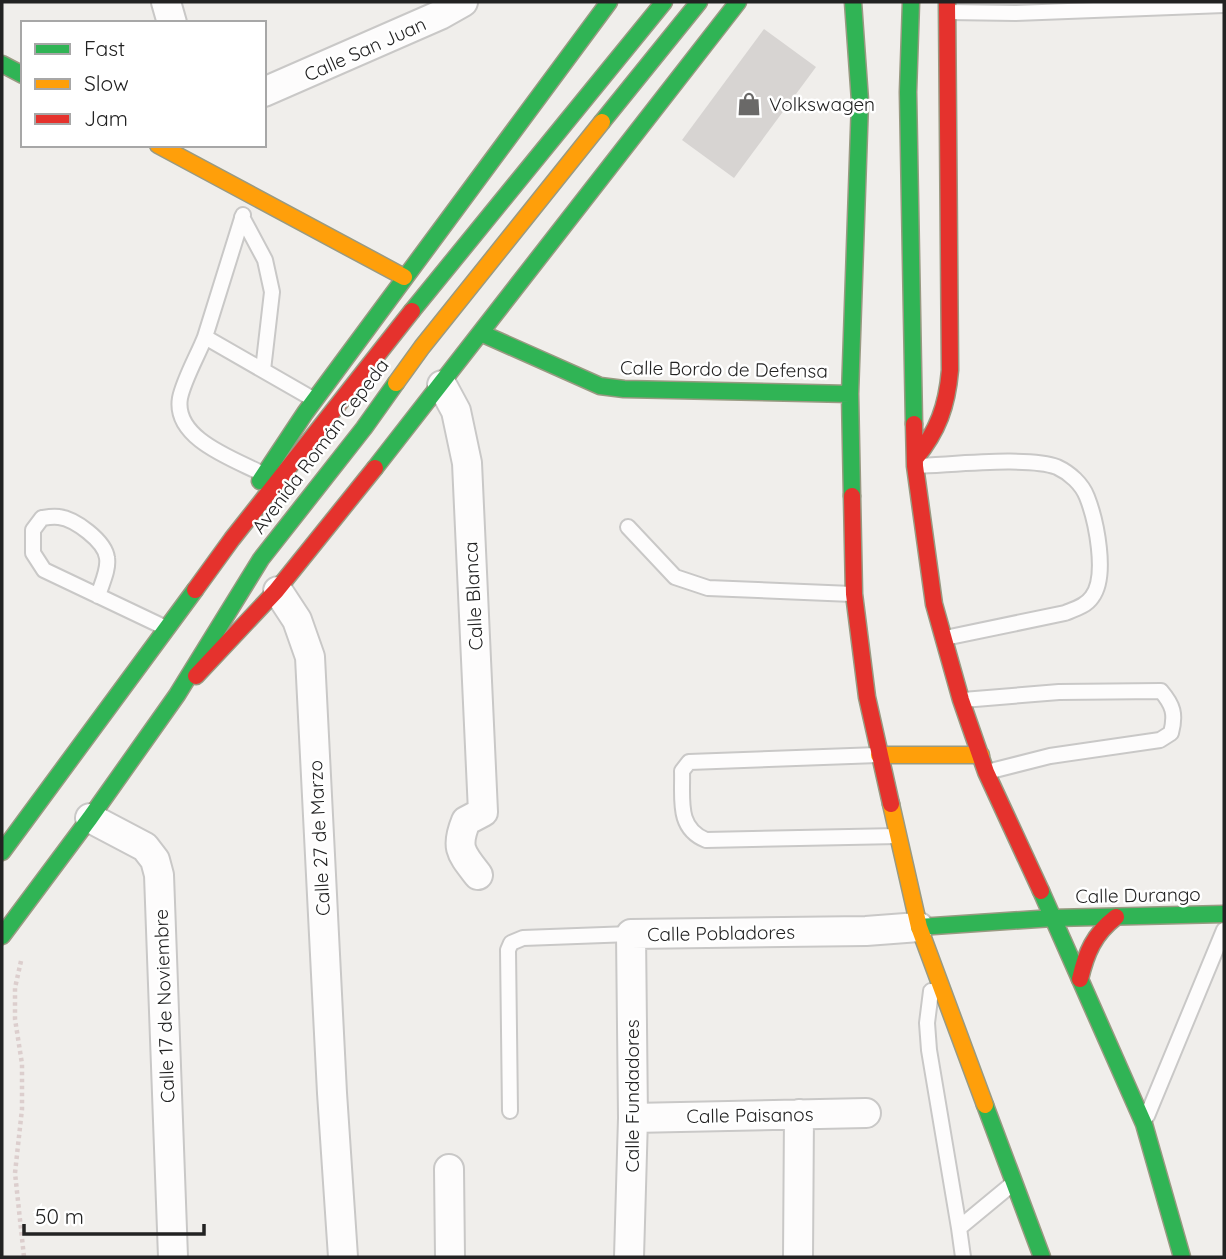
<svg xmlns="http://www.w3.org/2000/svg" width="1226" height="1259" font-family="Quicksand,sans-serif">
<rect width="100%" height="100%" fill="#f0eeeb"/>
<path fill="#d7d4d2" d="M764 29 816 67 734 178 682 140Z"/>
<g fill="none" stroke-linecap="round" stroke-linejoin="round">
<g stroke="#c9c8c7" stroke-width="18">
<path id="lane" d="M948 12 1015 13 1224 5
M242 217 265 260 272 292 263 370
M205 337 243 215
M917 466C950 465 1030 456 1057 467 1070 473 1082 484 1087 497 1096 520 1108 576 1092 597 1086 606 1075 609 1065 613L945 638
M263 474C234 459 173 439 180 398 184 379 198 355 205 337L313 399
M628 527 675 577 708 588 852 594
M98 596C101 585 109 570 107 558 105 541 75 519 59 517 53 516 48 517 42 518L33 530V553L44 570 166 628
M963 700 1059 692 1161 691C1173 705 1176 714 1171 733L1160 740 1050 756 987 772
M878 755 689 762 682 771C683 798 676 828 706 840L898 836
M931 991 927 1023 929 1050 959 1228
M510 1111 508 950 511 943 523 938 631 934
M1147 1116 1224 930
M963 1257 959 1228 1011 1185"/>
</g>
<g stroke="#c9c8c7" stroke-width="32">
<path id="street" d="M166 2 172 23
M264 92 440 15 463 2
M442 385 456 411 467 463 483 812 466 821C455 848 461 853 478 875
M278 591 297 620 310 657 332 1093 343 1257
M90 818 145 847 155 860 159 875 173 1257
M633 1118 866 1113
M449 1169 450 1257
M629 1257 633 1118 631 934 866 931 919 927
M798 1257 799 1114"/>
</g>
<g stroke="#999a82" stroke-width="19">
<path id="fast" d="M911 2 908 92 914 424
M2 64 23 75
M602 122 699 2
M412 311 664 2
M483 334 600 386 624 389 850 394
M375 468 738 2
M260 481 305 413 609 2
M852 496 850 394 860 101 853 2
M2 852 195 590
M1041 891 1144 1124 1182 1257
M919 927 1053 918 1224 914
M2 936 90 818 177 695 261 559 364 428 396 383
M985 1105 1042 1257"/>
</g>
<g stroke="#999a82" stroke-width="19">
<path id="slow" d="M158 145 404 277
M396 383 422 347 602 122
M879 755H981
M891 804 919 927 985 1105"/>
</g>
<g stroke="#999a82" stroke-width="19">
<path id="jam" d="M914 424 915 466 934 604 961 700 986 772 1041 891
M915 459C938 431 947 406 950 370L947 2
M852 496 854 594 867 697 891 804
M195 590 232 539 412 311
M196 676 276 591 375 468
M1080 979C1086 953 1094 934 1116 917"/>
</g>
<path stroke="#dccecd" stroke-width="4.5" stroke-dasharray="3.5 3.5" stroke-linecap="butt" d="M21 961 15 988V1019L22 1064V1109L15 1173 24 1257"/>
<use href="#lane" stroke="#fdfcfc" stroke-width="14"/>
<use href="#street" stroke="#fdfcfc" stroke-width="28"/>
<use href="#fast" stroke="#30b455" stroke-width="16"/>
<use href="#slow" stroke="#ff9f0a" stroke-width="16"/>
<use href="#jam" stroke="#e5322d" stroke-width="16"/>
</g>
<defs>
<g id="shop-bare" transform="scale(1.89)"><path d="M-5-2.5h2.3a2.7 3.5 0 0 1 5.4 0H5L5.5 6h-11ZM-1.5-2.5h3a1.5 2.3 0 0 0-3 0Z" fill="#6a6968" stroke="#fff" stroke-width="2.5" paint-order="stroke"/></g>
</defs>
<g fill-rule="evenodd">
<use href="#shop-bare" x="749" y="104"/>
</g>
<g text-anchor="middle" stroke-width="5" stroke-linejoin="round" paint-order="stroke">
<g font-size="19" fill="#222" stroke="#fff">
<text transform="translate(365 49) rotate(-24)" y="7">Calle San Juan</text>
<text transform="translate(724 369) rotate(1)" y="7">Calle Bordo de Defensa</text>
<text transform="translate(320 446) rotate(-53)" y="7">Avenida Román Cepeda</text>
<text transform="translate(473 596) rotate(-93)" y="7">Calle Blanca</text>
<text transform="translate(319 838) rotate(-93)" y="7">Calle 27 de Marzo</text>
<text transform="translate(1138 895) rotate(-1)" y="7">Calle Durango</text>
<text transform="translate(721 933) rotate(-1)" y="7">Calle Pobladores</text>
<text transform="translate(164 1006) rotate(-92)" y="7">Calle 17 de Noviembre</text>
<text transform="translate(632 1096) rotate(-90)" y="7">Calle Fundadores</text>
<text transform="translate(750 1115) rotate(-1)" y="7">Calle Paisanos</text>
</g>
<g font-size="19" fill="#222" stroke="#fff" text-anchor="start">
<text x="769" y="111">Volkswagen</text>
</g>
</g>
<rect width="1226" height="1259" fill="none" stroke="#222222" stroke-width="7"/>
<rect x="21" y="21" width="245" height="126" fill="#ffffff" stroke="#a7a7a7" stroke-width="2"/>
<rect x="35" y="44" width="35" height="10" fill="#30b455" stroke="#a7a7a7" stroke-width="2"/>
<text x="84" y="56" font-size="21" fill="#222222">Fast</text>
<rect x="35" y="79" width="35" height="10" fill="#ff9f0a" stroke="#a7a7a7" stroke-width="2"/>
<text x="84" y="91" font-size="21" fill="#222222">Slow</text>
<rect x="35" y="114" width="35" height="10" fill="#e5322d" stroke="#a7a7a7" stroke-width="2"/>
<text x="84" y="126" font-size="21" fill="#222222">Jam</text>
<path d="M24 1224v10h180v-10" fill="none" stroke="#222222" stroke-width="3.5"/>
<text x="35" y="1224" font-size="21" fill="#222222" stroke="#ffffff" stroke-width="5" paint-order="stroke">50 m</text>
</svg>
